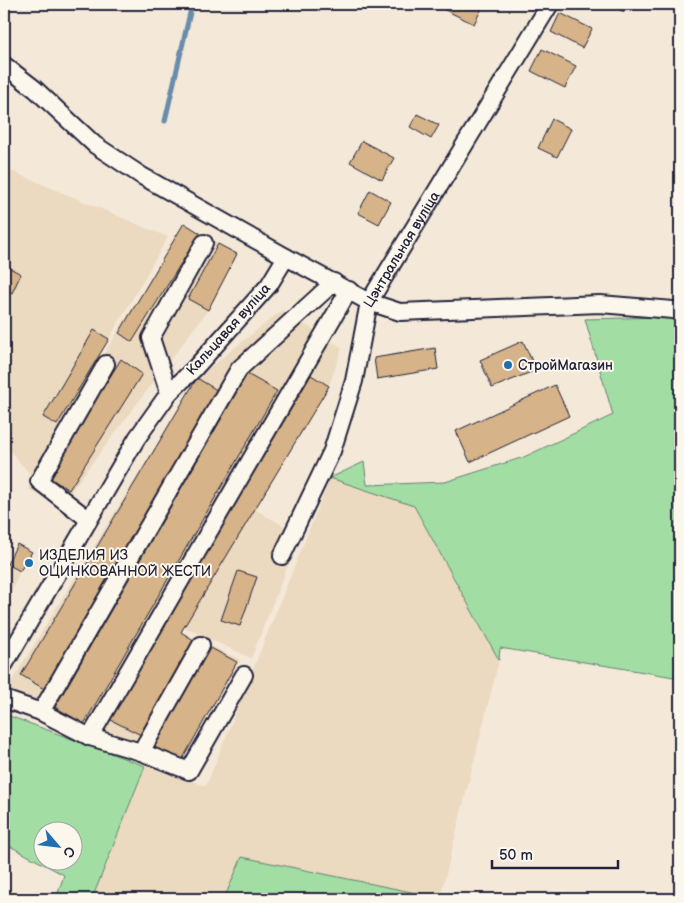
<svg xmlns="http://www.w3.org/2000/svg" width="684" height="903" font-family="'Balsamiq Sans',sans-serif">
<rect width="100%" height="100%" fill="#f4e9d8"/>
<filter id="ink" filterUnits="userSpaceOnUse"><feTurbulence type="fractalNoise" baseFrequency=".02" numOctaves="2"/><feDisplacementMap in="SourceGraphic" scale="10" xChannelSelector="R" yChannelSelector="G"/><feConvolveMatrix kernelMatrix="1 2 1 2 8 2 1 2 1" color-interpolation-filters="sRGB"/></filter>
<g filter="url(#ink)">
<path fill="#ebd9c0" d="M4 168 168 237 41 457 184 223 237 254 208 310 59 507 28 489 31 475 4 444Z
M282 310 342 348 329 386 254 509 300 535 251 658 184 627 181 632 240 660 181 762 154 749 84 724 55 707 7 689 197 378Z
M330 478 414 506 499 660 440 898 242 857 224 899H92L145 766 206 786Z
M4 563 20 571 4 609Z"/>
<path fill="#a2dea4" stroke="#628070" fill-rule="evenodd" d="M666 317 680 324V678L500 648 499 660 414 506 330 478 364 462 367 485 445 482 524 457 613 415 585 319Z
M4 714 145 766 92 899H56L64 875 4 843ZM42 830H72V860H42Z
M242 857 440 898V899H224Z"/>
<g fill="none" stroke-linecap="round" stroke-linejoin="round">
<path stroke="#688dac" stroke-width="5" d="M165 121 192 4"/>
</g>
<path fill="#d6b388" stroke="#22223b" d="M442 4H484L474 24 441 8Z
M609 4H630L624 12Z
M560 13 592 29 582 48 551 32Z
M542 49 576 66 565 88 531 71Z
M417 114 439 125 431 139 410 127Z
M552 119 571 129 557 157 538 148Z
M362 141 394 158 382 180 350 162Z
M370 190 391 202 379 224 358 213Z
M184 223 200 233 132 342 119 333Z
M218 244 237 254 208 310 188 299Z
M4 265 21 274 12 293 4 289Z
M94 330 109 339 57 425 43 417Z
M523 341 536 370 492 388 480 360Z
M435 348 438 369 377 379 374 358Z
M121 359 142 374 69 490 48 477Z
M247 374 277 391 84 724 55 707Z
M311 375 329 386 181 632 195 641 141 735 109 719Z
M197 378 220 392 44 689 21 675Z
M555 385 569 416 470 462 456 431Z
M17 544 32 552 20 571 7 564Z
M238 571 257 577 240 626 221 620Z
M209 647 237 662 181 762 153 748Z"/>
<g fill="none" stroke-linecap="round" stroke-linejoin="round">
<g stroke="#22223b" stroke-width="20">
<g id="minor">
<path d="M4 65 35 89 95 145 142 176 286 257 269 285 194 369 169 393 137 438 4 665"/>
<path d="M286 257 369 302 400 312 600 304 673 310 680 312"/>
<path d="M169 393 151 338 204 243"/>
<path d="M88 519 39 481 106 364"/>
<path id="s1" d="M282 556 332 451 354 381 369 302 550 4"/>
<path d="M4 699 41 712 90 737 141 752 189 771 244 675"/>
<path d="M41 712 239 369 334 282"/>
<path d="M90 737 349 290"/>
<path d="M141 752 201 645"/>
</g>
</g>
<use href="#minor" stroke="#fbf7ec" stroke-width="16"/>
</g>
</g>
<g fill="#1f6fb2" stroke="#fbf7ec" stroke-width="2">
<circle cx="508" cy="365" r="5"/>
<circle cx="29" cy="563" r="5"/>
</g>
<g text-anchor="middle" stroke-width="4" stroke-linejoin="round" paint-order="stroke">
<g font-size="14" fill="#22223b" stroke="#fbf7ec">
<text dy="5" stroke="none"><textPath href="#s1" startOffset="332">Цэнтральная вуліца</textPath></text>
<text transform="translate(228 329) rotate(-48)" y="5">Кальцавая вуліца</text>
</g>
<g font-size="14" fill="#22223b" stroke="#fbf7ec" text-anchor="start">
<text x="518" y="370">СтройМагазин</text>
<text x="39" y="560">ИЗДЕЛИЯ ИЗ<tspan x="39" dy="16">ОЦИНКОВАННОЙ ЖЕСТИ</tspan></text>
</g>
</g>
<rect width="684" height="903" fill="none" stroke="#fbf7ec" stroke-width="20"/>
<rect x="10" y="10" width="664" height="883" fill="none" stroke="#22223b" stroke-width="2" filter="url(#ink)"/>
<g transform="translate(58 846) rotate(118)"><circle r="24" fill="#fbf7ec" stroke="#a4a2a5"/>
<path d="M0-4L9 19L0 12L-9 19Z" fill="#1f6fb2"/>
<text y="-8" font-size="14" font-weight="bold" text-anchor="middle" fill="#22223b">С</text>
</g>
<path d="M492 860v8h126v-8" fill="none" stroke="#22223b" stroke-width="2.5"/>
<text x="499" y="860" font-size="15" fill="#22223b" stroke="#fbf7ec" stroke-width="4" paint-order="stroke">50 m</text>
</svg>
